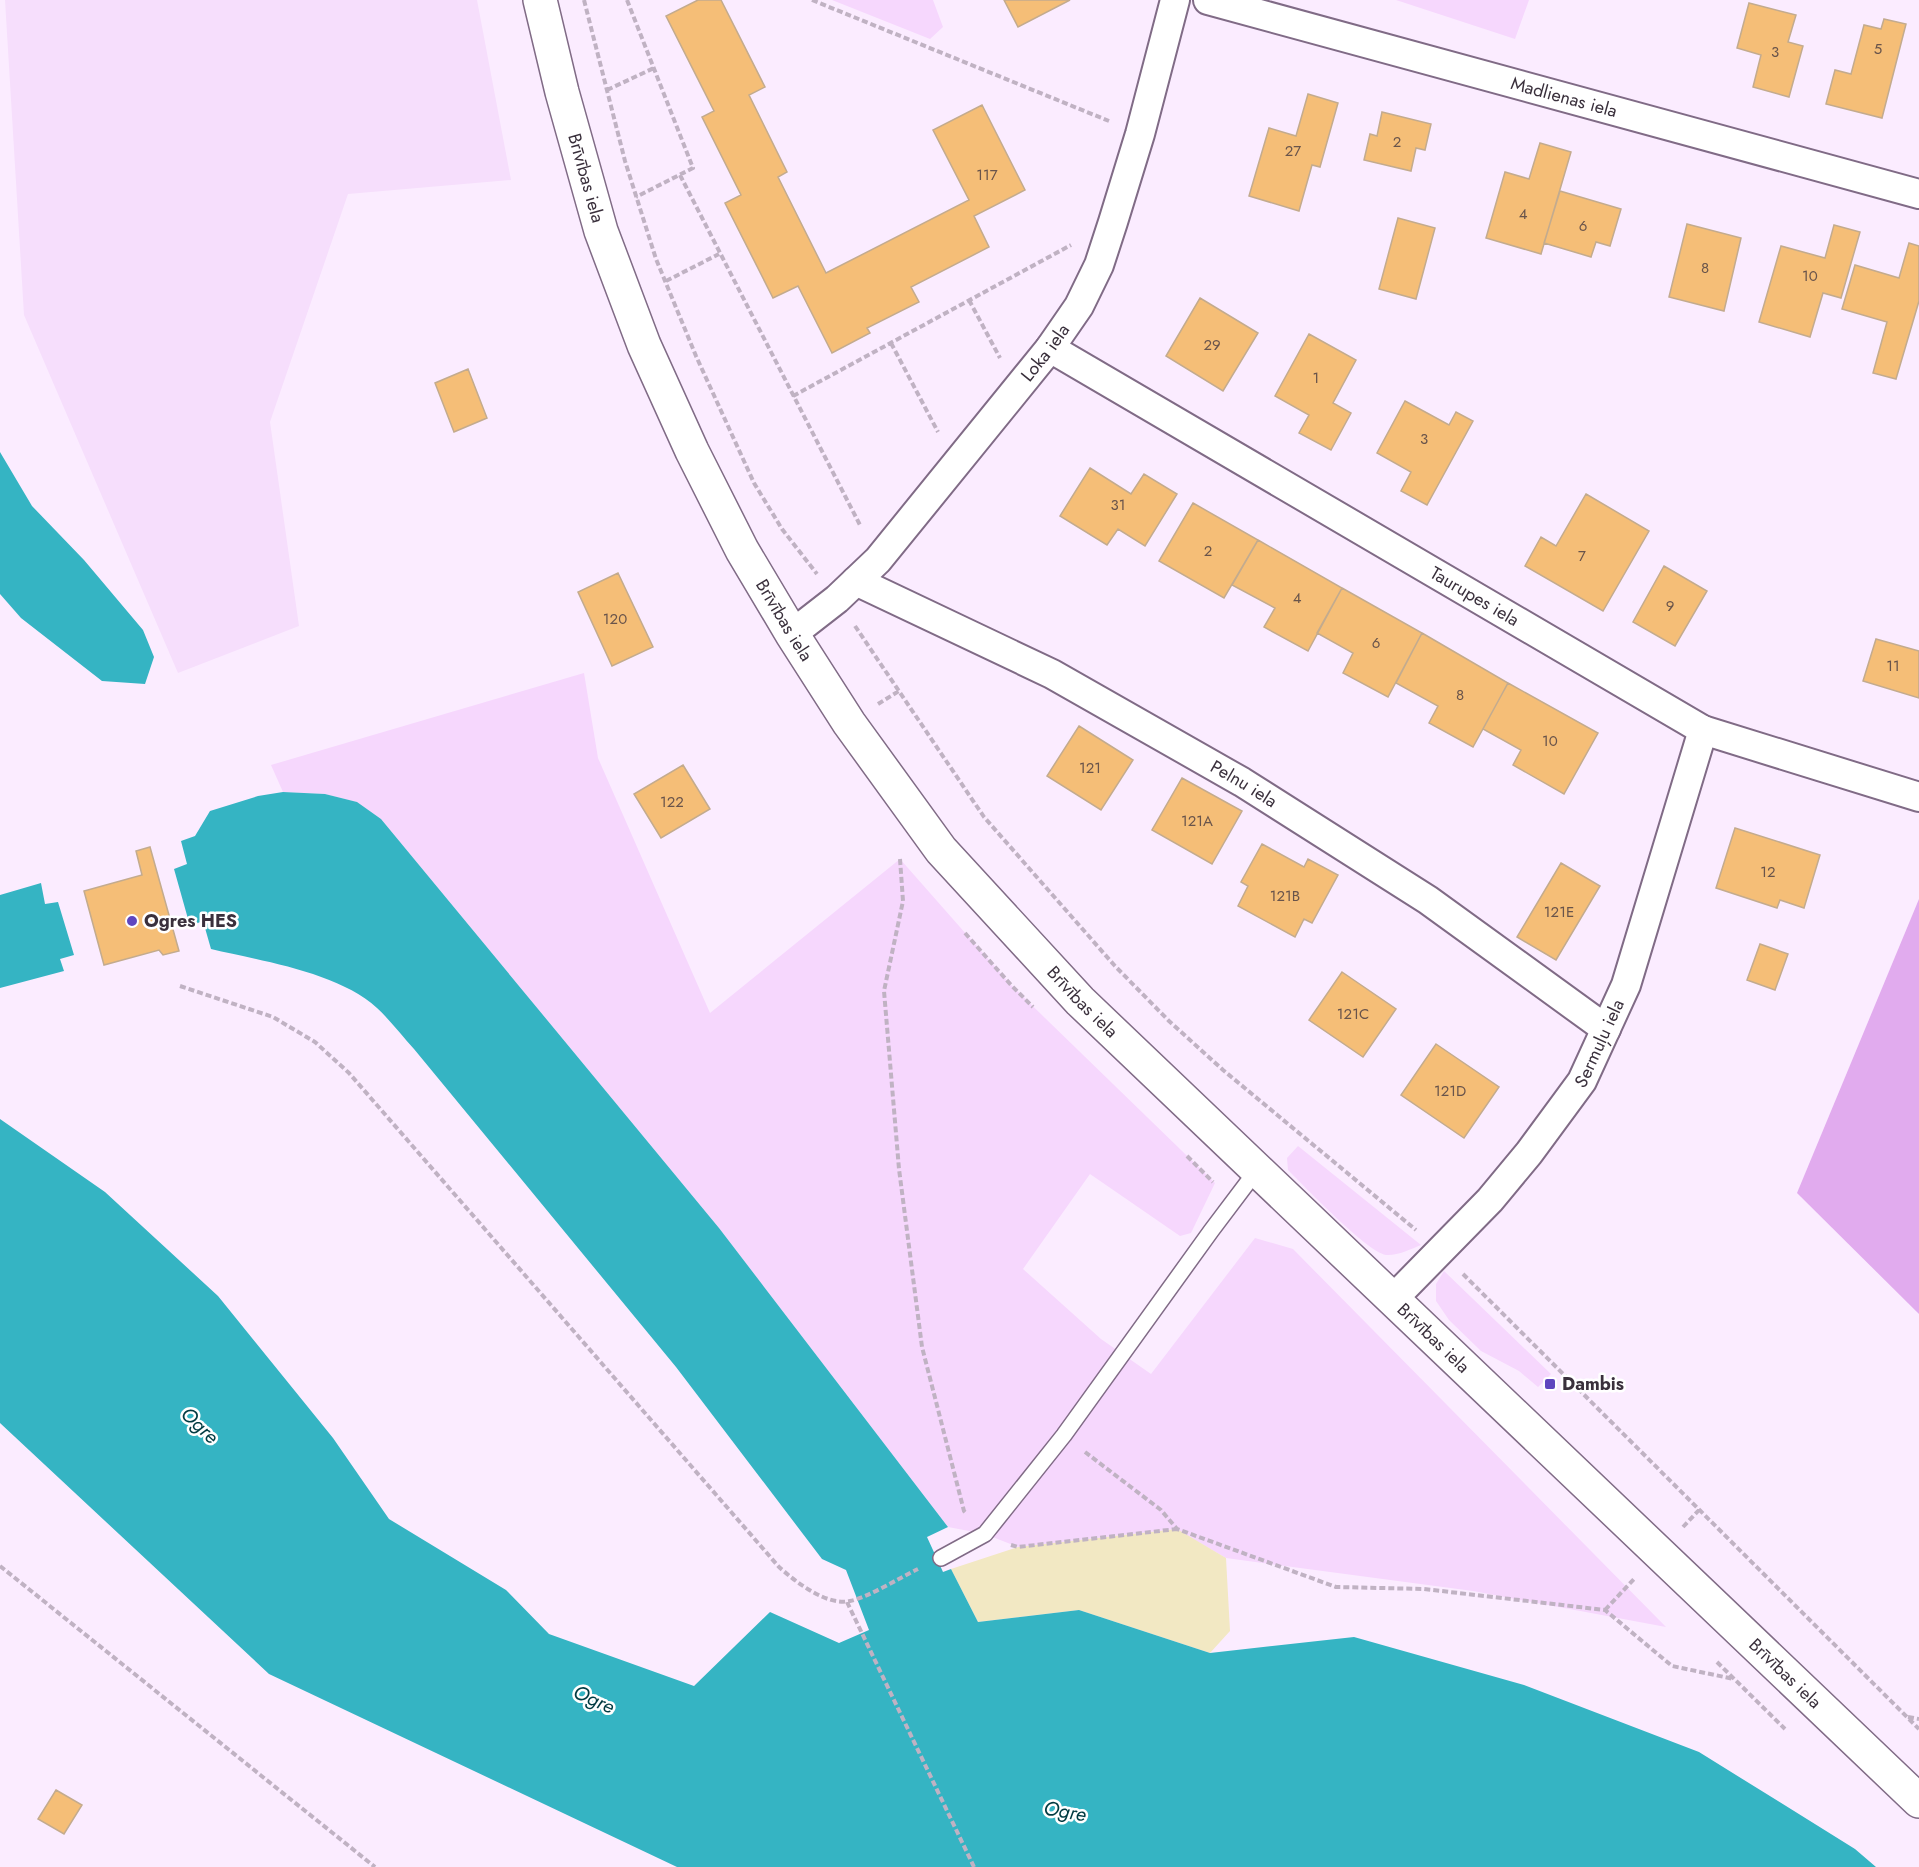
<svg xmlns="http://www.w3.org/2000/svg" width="1919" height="1867" font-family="Jost,sans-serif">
<rect width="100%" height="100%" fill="#fbecff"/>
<path fill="#f6defc" d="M5 0H477L511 180 348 194 270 422 299 626 178 673 24 315Z"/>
<path fill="#f6d7fd" d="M832 0H933L943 27 930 39Z
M1396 0H1529L1515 39Z
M584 673 598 758 710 1013 900 859 1011 985 1215 1183 1191 1233 1180 1236 1090 1174 1023 1269 1101 1339 1151 1374 1255 1238 1293 1249 1666 1627 1473 1591 1226 1558 1176 1529 1018 1547 985 1534 948 1527 719 1228 381 819 356 802 325 794 283 792 271 765Z
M1298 1146 1421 1245C1411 1249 1397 1256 1386 1255 1366 1251 1305 1187 1288 1170L1287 1158Z
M1444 1271 1551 1374 1538 1387 1519 1371 1481 1351 1449 1320 1436 1301V1284Z"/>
<path fill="#e1abee" d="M1919 899V1314L1797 1193Z"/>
<path fill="#f2e8c3" d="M1177 1529 1226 1558 1230 1631 1210 1653 1079 1610 978 1622 951 1569 1018 1547Z"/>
<path fill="#35b4c3" d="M0 452 32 506 84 560 143 630 154 657 145 684 102 681 21 618 0 594Z
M283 792 325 794 357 802 381 819 719 1228 948 1527 927 1537 943 1572 951 1569 978 1622 1079 1610 1210 1653 1354 1637 1524 1685 1699 1752 1855 1849 1876 1867H677L269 1674 0 1423V1119L105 1192 218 1296 333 1438 389 1519 506 1590 549 1634 694 1686 770 1612 839 1643 869 1630 846 1570 822 1559 676 1367 414 1049C402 1036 390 1020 377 1008 338 972 261 961 211 949L203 921 190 926 174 869 187 864 181 841 195 836 210 811 258 796Z
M41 883 45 904 58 902 74 955 60 959 64 971 0 988V895Z"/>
<path fill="#f5be77" stroke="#c3ab8e" stroke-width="1.5" d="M698 0H721L765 87 749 95 787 172 778 177 826 273 969 200 933 130 982 105 1025 190 974 216 989 247 911 287 919 302 867 328 870 333 832 353 798 286 773 298 725 203 741 195 702 117 714 111 666 16Z
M1004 0H1070L1018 27Z
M1749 3 1796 15 1788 42 1803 46 1789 97 1753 87 1761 55 1737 48Z
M1884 19 1906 24 1882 118 1826 104 1835 70 1851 74 1864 25 1881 29Z
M1308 94 1338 103 1320 167 1312 165 1299 211 1249 196 1269 128 1296 136Z
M1382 112 1431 124 1425 150 1416 148 1411 171 1364 160 1370 134 1377 136Z
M1540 143 1571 152 1541 254 1486 238 1505 172 1529 179Z
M1560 191 1621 209 1610 246 1596 242 1591 257 1544 243Z
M1398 218 1435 228 1416 299 1379 289Z
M1687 224 1741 238 1724 311 1669 297Z
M1834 225 1860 232 1841 298 1823 293 1810 337 1759 322 1781 246 1825 258Z
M1909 243 1919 246V301L1896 379 1873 373 1887 322 1842 309 1855 265 1899 278Z
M1200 298 1258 333 1223 391 1166 356Z
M1309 334 1356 360 1333 403 1351 413 1331 450 1299 433 1309 415 1275 396Z
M468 369 487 418 454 432 435 383Z
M1405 401 1449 425 1456 412 1473 421 1427 505 1401 491 1411 472 1377 453Z
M1090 468 1131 494 1144 474 1177 494 1145 546 1118 529 1107 545 1060 516Z
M1586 494 1649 531 1603 611 1525 566 1541 537 1556 546Z
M1193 503 1258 540 1224 598 1159 561Z
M1258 540 1342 588 1308 651 1264 627 1275 608 1232 585Z
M1664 566 1707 591 1675 646 1633 622Z
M618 573 653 647 612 666 578 592Z
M1342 588 1422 633 1388 697 1343 673 1353 653 1317 633Z
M1422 633 1508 683 1473 747 1429 723 1438 706 1396 683Z
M1876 639 1919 651V698L1863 681Z
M1508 683 1598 733 1564 794 1513 765 1521 750 1483 729Z
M1079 726 1133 760 1101 810 1047 776Z
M683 765 710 809 661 838 634 794Z
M1182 778 1242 811 1212 864 1152 830Z
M1735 828 1820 855 1804 908 1780 900 1777 908 1716 888Z
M1262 844 1304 867 1308 859 1338 875 1312 923 1304 919 1295 937 1238 906 1248 886 1241 882Z
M150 847 179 951 163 955 159 950 104 965 84 891 142 875 136 851Z
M1561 863 1600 886 1556 960 1517 937Z
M1760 944 1788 954 1775 990 1747 980Z
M1342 972 1396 1009 1363 1057 1309 1020Z
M1436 1044 1499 1087 1464 1138 1401 1095Z
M56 1790 82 1805 64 1834 38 1819Z"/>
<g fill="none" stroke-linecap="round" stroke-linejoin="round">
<g stroke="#806b86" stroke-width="18">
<path id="service" d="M941 1558 985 1534 1064 1435 1211 1231 1257 1170"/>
</g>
<g stroke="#806b86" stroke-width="32">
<g id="minor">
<path id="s1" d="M1208 0 1919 194"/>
<path id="s2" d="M1050 348 1703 730 1919 797"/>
<path id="s3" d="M856 581 1052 674 1242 782 1428 900 1606 1029"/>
<path id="s4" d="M792 634 837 599 878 560 1050 348 1079 306 1099 265 1113 222 1140 134 1175 0"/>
<path id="s5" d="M1392 1300 1490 1200 1529 1153 1582 1081 1626 985 1703 730"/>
</g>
</g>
<g stroke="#806b86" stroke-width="36">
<g id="secondary">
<path id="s6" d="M540 0 562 92 601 231 644 345 692 451 742 550 792 634 849 723 941 850 1080 1001 1919 1801"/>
</g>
</g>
<path stroke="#c0b2c3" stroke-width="4" stroke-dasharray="6 3" stroke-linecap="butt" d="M584 0 625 161 656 259 696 356 754 483 782 529 817 574
M627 0 693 168 636 197
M812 0 1109 121
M607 90 654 68
M680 175 861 527
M666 281 719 254
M969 300 1000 358
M891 343 938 432
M793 396 1071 245
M855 626 984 817 1115 966 1169 1021 1223 1070 1416 1230
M878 704 899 691
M900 859 903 901 884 991 899 1169 922 1347 964 1511 967 1514
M965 933 1011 985 1033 1007
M180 986 273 1017 315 1042 349 1073 779 1567C796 1582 826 1606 850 1601 869 1597 899 1578 918 1569
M1187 1156 1213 1182
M1463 1274 1919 1729
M1085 1452 1161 1510 1177 1529 1336 1587 1424 1589 1605 1610 1672 1666 1734 1679
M1683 1527 1699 1510
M1011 1545 1018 1547 1177 1529
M0 1566 375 1867
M847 1602 974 1867
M1605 1610 1635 1578
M1717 1662 1785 1729
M1908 1717 1919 1719"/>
<use href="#service" stroke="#fff" stroke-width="15"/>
<use href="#minor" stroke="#fff" stroke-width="28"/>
<use href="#secondary" stroke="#fff" stroke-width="33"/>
</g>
<g fill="#5f46bf" stroke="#fff" stroke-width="2">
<circle cx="132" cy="921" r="6"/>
<rect x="1544" y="1378" width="12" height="12" rx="3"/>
</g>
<g text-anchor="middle" stroke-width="5" stroke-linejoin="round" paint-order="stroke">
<g font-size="15" fill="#69544b">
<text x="1878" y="54">5</text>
<text x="1775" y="57">3</text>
<text x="1397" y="147">2</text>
<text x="1293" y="156">27</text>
<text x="987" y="180">117</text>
<text x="1523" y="219">4</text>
<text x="1583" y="231">6</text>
<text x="1705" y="273">8</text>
<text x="1810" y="281">10</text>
<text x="1212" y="350">29</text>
<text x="1316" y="383">1</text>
<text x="1424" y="444">3</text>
<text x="1118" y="510">31</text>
<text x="1208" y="556">2</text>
<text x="1582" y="561">7</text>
<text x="1297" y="603">4</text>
<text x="1670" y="611">9</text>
<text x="615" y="624">120</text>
<text x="1376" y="648">6</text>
<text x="1893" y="671">11</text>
<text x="1460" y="700">8</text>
<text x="1550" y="746">10</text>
<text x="1090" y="773">121</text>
<text x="672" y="807">122</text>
<text x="1197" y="826">121A</text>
<text x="1768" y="877">12</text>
<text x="1285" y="901">121B</text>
<text x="1559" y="917">121E</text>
<text x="1353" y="1019">121C</text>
<text x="1450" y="1096">121D</text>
</g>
<g font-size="18" fill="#3a303c" stroke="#fff">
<text dy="6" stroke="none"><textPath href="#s1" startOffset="369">Madlienas iela</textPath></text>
<text dy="6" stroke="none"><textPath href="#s6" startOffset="184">Brīvības iela</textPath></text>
<text dy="6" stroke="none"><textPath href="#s4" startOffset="380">Loka iela</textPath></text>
<text dy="6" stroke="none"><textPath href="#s2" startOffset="492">Taurupes iela</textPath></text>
<text dy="6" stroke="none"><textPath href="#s6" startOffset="670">Brīvības iela</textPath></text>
<text dy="6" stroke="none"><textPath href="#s3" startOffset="438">Pelnu iela</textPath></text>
<text dy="6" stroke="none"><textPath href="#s6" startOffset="1156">Brīvības iela</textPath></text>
<text dy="6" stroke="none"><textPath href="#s5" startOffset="332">Sermuļu iela</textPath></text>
<text dy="6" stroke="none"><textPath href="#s6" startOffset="1642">Brīvības iela</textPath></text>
<text dy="6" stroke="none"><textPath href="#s6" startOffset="2128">Brīvības iela</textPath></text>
</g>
<g font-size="18" font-weight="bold" fill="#3a303c" stroke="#fff" text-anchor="start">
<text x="144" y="927">Ogres HES</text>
<text x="1562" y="1390">Dambis</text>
</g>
<g font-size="20" font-style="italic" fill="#003b42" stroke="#fff">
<text transform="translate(200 1425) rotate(43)" y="7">Ogre</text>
<text transform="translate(594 1699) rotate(24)" y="7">Ogre</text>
<text transform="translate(1065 1811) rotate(10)" y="7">Ogre</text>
</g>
</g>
</svg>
